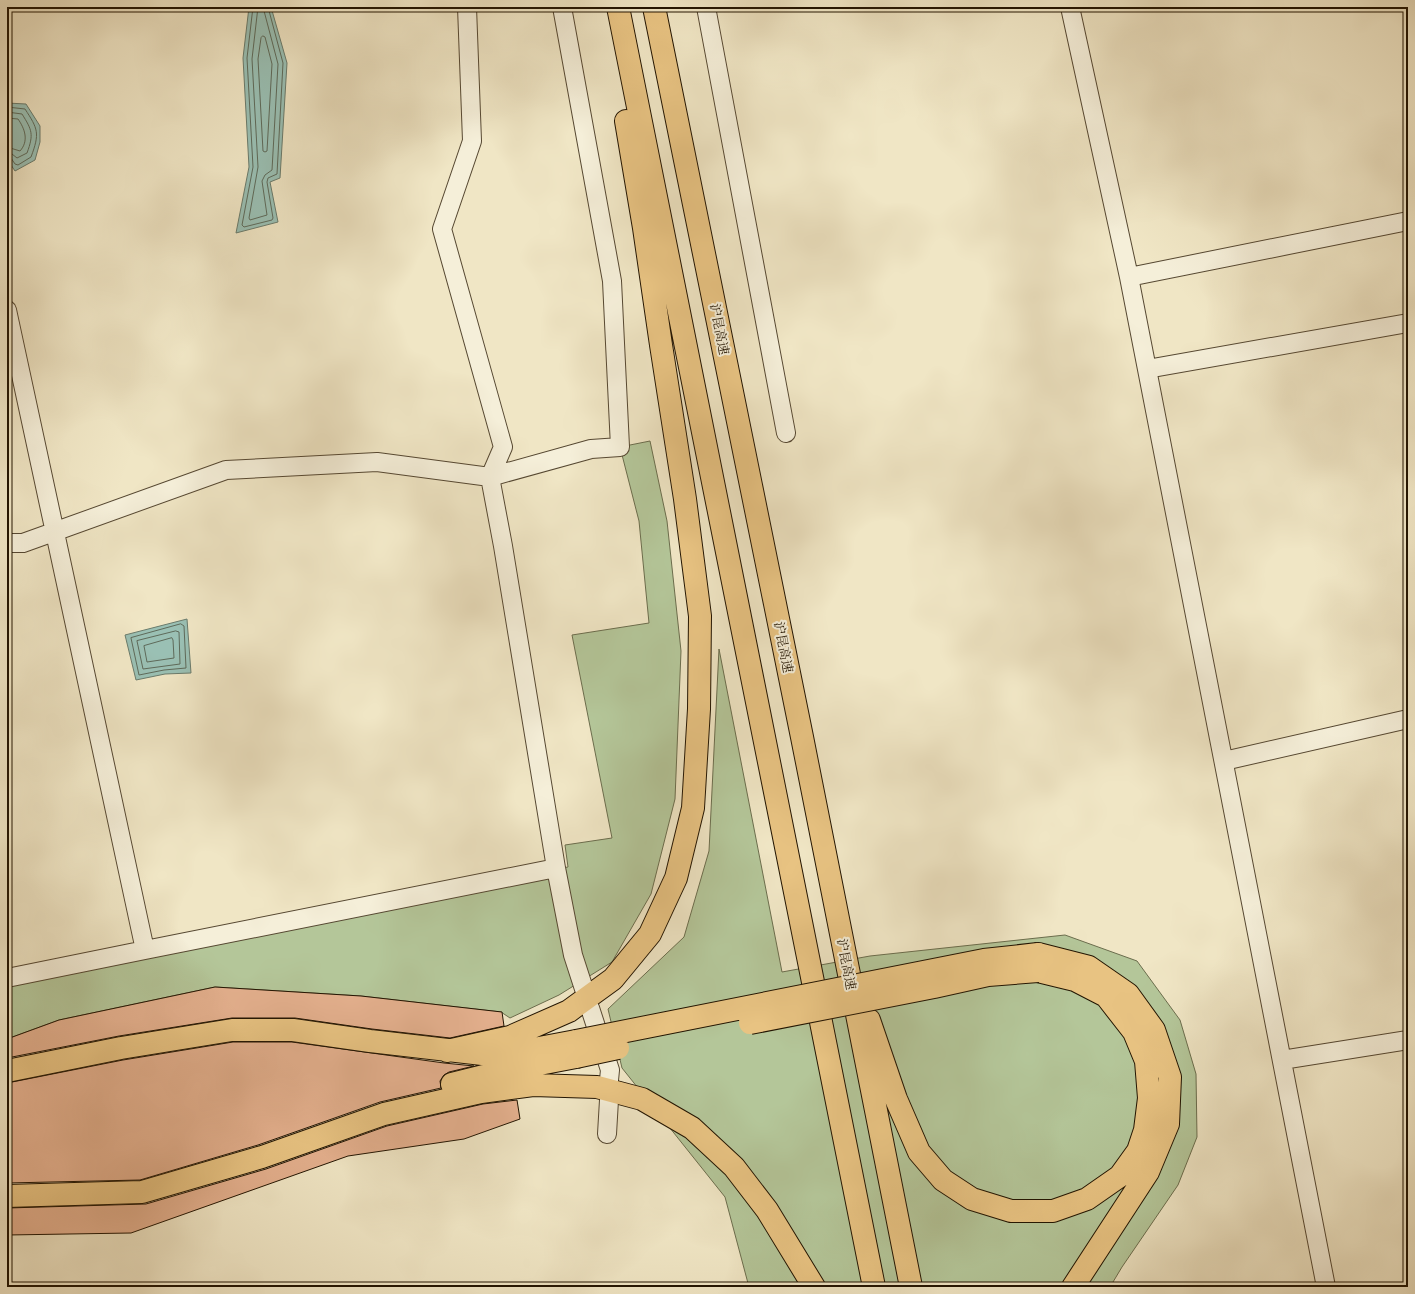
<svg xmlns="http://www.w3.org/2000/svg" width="1415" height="1294" font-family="'Libre Bodoni','Noto Serif SC',serif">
<rect width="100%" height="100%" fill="#f0e6c5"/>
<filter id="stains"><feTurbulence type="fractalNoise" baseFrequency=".005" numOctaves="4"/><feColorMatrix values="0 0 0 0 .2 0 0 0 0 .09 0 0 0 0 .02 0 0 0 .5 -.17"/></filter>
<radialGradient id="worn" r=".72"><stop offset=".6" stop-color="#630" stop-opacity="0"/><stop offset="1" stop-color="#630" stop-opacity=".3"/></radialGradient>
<path fill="#b4c699" stroke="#6b6d4d" d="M650 441 667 521 681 651 675 799 651 894 612 962 559 995 510 1018 501 1012 361 996 215 987 59 1020 7 1039V978L568 867 565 845 612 838 572 635 649 623 639 521 620 447Z
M719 649 782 972 870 956 1065 935 1137 961 1180 1020 1196 1074 1197 1137 1178 1185 1122 1267 1110 1287H749L725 1197 622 1068 608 1009 684 937 709 851Z"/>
<path fill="#9ac0b4" stroke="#6a7b6c" d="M249 7H271L287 63 280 178 270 182 278 222 236 233 249 167 243 58Z
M7 103 26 104 40 126V142L35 160 15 171 7 159Z
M187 619 191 673 165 674 136 680 125 635Z"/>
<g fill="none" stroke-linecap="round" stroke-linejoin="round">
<path stroke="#5e6a5a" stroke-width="1" d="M253 7 247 58 253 167 242 225 244 227 272 220 273 218 267 182 268 178 277 174 283 63 268 7
M258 7 252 59 258 167 249 218 250 220 267 215 262 181 265 175 272 170 278 64 263 7
M263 36 265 37 272 64 267 151 265 152 263 151 258 59 261 38Z
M7 107 25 109C38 129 40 133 31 157L18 165 15 164 11 158H7
M7 112 22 114C32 130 34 134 27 153L17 158 12 154 7 153
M7 118 18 119C25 129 29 141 20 151L7 147
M181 624 184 626 186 668 164 670 139 675 131 638Z
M176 631 179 632 180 664 143 669 137 641Z
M172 638 173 640 174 658 147 662 144 646Z"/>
</g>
<path fill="#e4b08e" stroke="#221401" d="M215 987 361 996 502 1012 504 1026 450 1038 372 1029 295 1018H232L119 1036 7 1058V1039L59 1020Z
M233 1042H292L444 1063 474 1066 449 1072 444 1075 440 1081 441 1088 380 1102 258 1145 140 1180 7 1183V1083L123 1060Z
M517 1100 520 1119 464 1139 348 1156 131 1233 7 1235V1208L146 1204 266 1169 387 1126 483 1104Z"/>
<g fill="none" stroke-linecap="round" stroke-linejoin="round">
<g stroke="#564832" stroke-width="20">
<path id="street" d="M467 7 472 141 442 229 503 447 490 477 503 546 556 868
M706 7 786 433
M1070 7 1129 277 1326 1287
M1129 277 1408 221
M7 310 145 950 7 978
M1147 369 1408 323
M7 543H23L226 470 377 462 490 477 591 449 620 447 612 281 562 7
M1224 761 1408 719
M145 950 556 868 573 955 584 989
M590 1008 610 1070 609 1080
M1282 1060 1408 1040
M607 1134 609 1100"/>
</g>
<g stroke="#221401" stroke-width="24">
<path id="highway" d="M618 7 874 1287
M654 7 802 737 911 1287
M1038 954 1089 967 1128 994 1154 1030 1170 1077 1168 1124 1148 1172 1073 1287
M869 1020 896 1099 919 1152 943 1180 972 1199 1011 1211H1053L1087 1199 1120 1176 1138 1151 1145 1130 1149 1098 1146 1061 1134 1032 1106 996 1075 980 1038 971
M447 1051 510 1037 569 1011 613 979 650 934 676 878 693 808 699 709 700 616 685 499 661 345 644 228 626 121
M7 1071 121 1048 232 1030H293L370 1041 491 1055H503L576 1041
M452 1084 508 1070 576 1057
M7 1196 142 1192 262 1157 384 1114 481 1092 533 1085 597 1087 642 1099 692 1128 734 1167 767 1210 814 1287"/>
</g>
<use href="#street" stroke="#f5efd9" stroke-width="18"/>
<use href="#highway" stroke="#e8c382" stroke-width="22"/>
<g stroke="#221401" stroke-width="24" stroke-linecap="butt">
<path id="highway-bridge" d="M750 1023 934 987 988 975 1038 971
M576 1041 984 960 1038 954
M576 1057 618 1048"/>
</g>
<use href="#highway-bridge" stroke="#e8c382" stroke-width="22"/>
</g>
<g text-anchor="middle" stroke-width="4" stroke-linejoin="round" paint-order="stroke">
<g font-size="13" fill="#221401" stroke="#f5efd9">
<text transform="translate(720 329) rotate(79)" y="5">沪昆高速</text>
<text transform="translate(784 647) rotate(79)" y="5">沪昆高速</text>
<text transform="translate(847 964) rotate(79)" y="5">沪昆高速</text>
</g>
</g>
<rect width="1415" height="1294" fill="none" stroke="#f0e6c5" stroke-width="24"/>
<rect x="8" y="8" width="1399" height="1278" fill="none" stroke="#221401" stroke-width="2"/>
<rect x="12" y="12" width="1391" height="1270" fill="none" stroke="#221401"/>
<rect width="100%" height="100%" filter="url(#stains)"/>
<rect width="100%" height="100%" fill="url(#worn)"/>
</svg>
